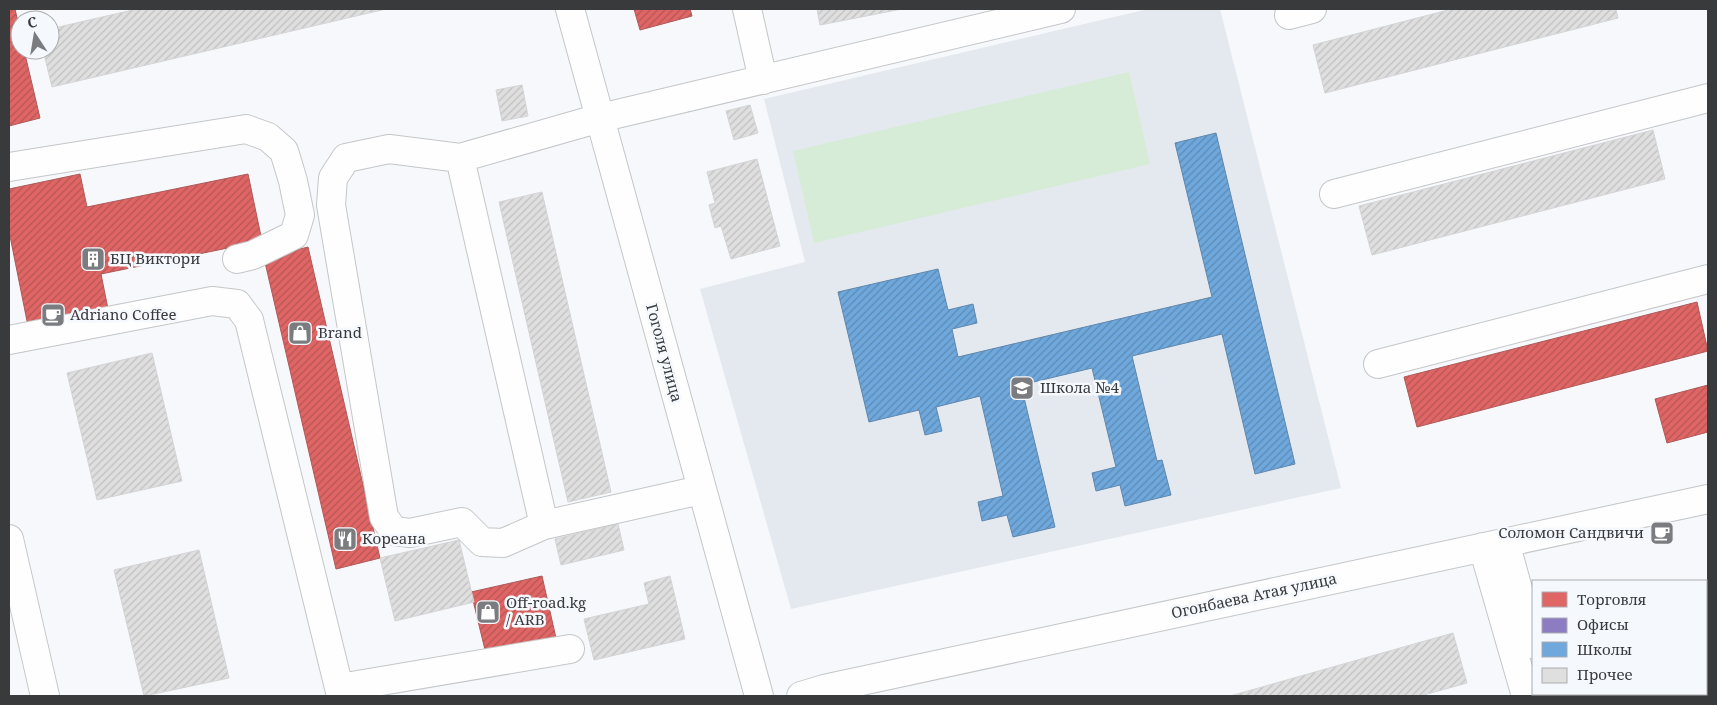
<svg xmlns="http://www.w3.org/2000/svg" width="1717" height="705" font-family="'Noto Serif',serif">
<defs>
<pattern id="shops-hatch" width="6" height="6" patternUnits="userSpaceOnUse" patternTransform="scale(1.25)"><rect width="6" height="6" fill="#e06666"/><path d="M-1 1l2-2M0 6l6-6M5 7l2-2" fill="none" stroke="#b75555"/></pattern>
<pattern id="offices-hatch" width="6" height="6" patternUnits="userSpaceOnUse" patternTransform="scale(1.25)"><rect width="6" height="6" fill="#8e7cc3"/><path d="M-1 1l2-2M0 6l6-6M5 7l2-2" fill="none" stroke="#7567a0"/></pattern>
<pattern id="schools-hatch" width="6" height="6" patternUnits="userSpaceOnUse" patternTransform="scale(1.25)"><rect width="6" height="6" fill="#6fa8dc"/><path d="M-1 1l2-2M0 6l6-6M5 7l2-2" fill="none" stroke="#5c8ab4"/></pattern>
<pattern id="building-hatch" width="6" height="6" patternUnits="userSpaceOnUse" patternTransform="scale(1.25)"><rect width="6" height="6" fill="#dfdfe0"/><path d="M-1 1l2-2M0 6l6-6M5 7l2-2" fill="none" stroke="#c0c0c1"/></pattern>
</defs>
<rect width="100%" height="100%" fill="#f6f8fb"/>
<path fill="#e4e9f0" d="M1148 9H1220L1341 488 791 609 700 289 805 262 764 99Z"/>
<path fill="#d6ecd6" d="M1129 72 1150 164 814 243 793 151Z"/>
<path fill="url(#shops-hatch)" stroke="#ae5959" d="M9 9H15L20 31V50H24L40 118 9 126Z
M634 9H690L692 16 640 30Z
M80 174 87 207 248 174 262 241 101 274 109 314 29 331 9 231V189Z
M308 247 380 558 336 569 264 258Z
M1697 302 1708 351 1417 427 1404 377Z
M1708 385V432L1667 443 1655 399Z
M542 576 556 638 486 654 471 592Z"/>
<path fill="url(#offices-hatch)" stroke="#74689a" d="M1621 694H1672L1673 696H1622Z"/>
<path fill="url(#schools-hatch)" stroke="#5f87ac" d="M1216 133 1295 464 1255 474 1222 334 1132 356 1157 461 1162 460 1171 495 1125 506 1120 485 1096 491 1092 473 1116 467 1092 368 1021 385 1055 527 1013 537 1007 515 982 521 978 502 1003 496 980 396 936 407 942 431 925 435 919 410 869 422 838 292 938 269 948 310 973 304 977 323 952 329 958 357 1212 297 1175 143Z"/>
<path fill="url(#building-hatch)" stroke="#d4d4d5" d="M137 9H386L52 87 43 50H50V29Z
M817 9H902L820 25Z
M1452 9H1616L1618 18 1325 93 1313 45Z
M522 85 528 116 502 121 496 90Z
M750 105 758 133 734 140 726 111Z
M1653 130 1665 179 1372 255 1359 206Z
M757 159 780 246 731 259 721 226 715 228 709 205 715 203 707 172Z
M542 192 611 492 568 502 499 202Z
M152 353 182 481 97 500 67 373Z
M618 524 624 550 561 565 555 539Z
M459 540 474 602 395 621 380 558Z
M199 550 229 678 144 696 114 570Z
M670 576 685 639 594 660 584 619 649 604 644 583Z
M1453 633 1467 683 1420 696H1230Z"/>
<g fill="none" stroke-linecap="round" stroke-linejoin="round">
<g stroke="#c4c6c8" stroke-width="30">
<path id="minor" d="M570 9 759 696
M747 9 763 80
M1289 15 1312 9
M460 158 389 149 346 158 333 178 331 205 384 517 394 531 410 533 462 522 482 542 503 543 544 525 460 158 600 118 1061 9
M9 167 246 129 268 137 284 151 293 181 300 215 294 235 253 255 237 259
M1334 194 1708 98
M9 340 212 301 237 304 249 320 341 696
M1378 364 1708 279
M544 525 701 490
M9 539 45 696
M1505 542 1533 644
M1483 547 1526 696
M340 688 570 649
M1547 694 1548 696
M1583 694V696
M801 696 824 689 1708 499"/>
</g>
<use href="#minor" stroke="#fefefe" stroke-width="28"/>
</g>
<defs>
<g id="building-square" transform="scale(1.25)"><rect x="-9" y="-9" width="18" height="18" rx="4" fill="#7b7c7f" stroke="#f5f8fc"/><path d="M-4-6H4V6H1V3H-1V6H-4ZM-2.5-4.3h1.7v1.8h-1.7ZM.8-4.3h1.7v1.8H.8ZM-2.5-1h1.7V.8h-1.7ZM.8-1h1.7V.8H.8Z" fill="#fff"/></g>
<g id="cafe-square" transform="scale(1.25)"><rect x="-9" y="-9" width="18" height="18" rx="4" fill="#7b7c7f" stroke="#f5f8fc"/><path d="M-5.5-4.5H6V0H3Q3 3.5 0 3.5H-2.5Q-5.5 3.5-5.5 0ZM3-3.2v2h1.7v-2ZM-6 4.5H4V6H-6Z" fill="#fff"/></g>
<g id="shop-square" transform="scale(1.25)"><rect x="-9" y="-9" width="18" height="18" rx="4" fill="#7b7c7f" stroke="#f5f8fc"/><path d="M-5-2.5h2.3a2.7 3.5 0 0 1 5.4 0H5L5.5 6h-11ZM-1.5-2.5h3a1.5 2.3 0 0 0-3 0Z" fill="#fff"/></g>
<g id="school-square" transform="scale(1.25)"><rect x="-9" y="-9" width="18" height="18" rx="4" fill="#7b7c7f" stroke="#f5f8fc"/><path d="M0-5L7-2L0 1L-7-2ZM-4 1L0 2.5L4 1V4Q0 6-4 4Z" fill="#fff"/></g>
<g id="restaurant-square" transform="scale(1.25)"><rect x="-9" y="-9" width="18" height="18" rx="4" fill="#7b7c7f" stroke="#f5f8fc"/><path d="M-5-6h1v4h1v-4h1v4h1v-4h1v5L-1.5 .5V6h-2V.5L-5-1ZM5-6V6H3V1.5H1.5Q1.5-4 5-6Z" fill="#fff"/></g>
</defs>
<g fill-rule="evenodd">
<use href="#building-square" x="93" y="259"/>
<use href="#cafe-square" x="53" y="315"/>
<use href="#shop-square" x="300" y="333"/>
<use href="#school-square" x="1022" y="388"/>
<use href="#cafe-square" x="1662" y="533"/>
<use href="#restaurant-square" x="345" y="539"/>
<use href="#shop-square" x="488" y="612"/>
</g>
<g text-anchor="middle" stroke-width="5" stroke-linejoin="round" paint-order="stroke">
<g font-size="15" fill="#393a3c" stroke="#f5f8fc" text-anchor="start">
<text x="110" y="264">БЦ Виктори</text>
<text x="70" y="320">Adriano Coffee</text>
<text x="318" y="338">Brand</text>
<text x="1040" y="393">Школа №4</text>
<text x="1644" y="538" text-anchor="end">Соломон Сандвичи</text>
<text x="362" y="544">Кореана</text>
<text x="506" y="608">Off-road.kg<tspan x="506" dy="17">/ ARB</tspan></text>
</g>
<g font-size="15" fill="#393a3c" stroke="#f5f8fc">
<text transform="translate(664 353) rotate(75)" y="5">Гоголя улица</text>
<text transform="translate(1254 596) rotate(-12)" y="5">Огонбаева Атая улица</text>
</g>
</g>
<rect width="1717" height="705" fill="none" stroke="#393a3c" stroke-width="20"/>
<rect x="1532" y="580" width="175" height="115" fill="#f5f8fc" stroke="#aaacaf"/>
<rect x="1542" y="592" width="25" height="15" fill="#e06666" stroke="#aaacaf"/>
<text x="1577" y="605" font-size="15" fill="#393a3c">Торговля</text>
<rect x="1542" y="618" width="25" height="15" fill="#8e7cc3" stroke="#aaacaf"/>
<text x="1577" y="630" font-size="15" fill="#393a3c">Офисы</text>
<rect x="1542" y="642" width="25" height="15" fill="#6fa8dc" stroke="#aaacaf"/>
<text x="1577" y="655" font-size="15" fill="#393a3c">Школы</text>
<rect x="1542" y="668" width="25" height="15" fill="#dfdfe0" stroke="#aaacaf"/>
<text x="1577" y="680" font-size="15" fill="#393a3c">Прочее</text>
<g transform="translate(35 35) rotate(348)"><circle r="24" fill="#f5f8fc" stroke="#aaacaf"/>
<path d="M0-4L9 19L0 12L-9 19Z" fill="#7b7c7f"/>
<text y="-8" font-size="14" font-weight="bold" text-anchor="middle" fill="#393a3c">С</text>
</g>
</svg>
